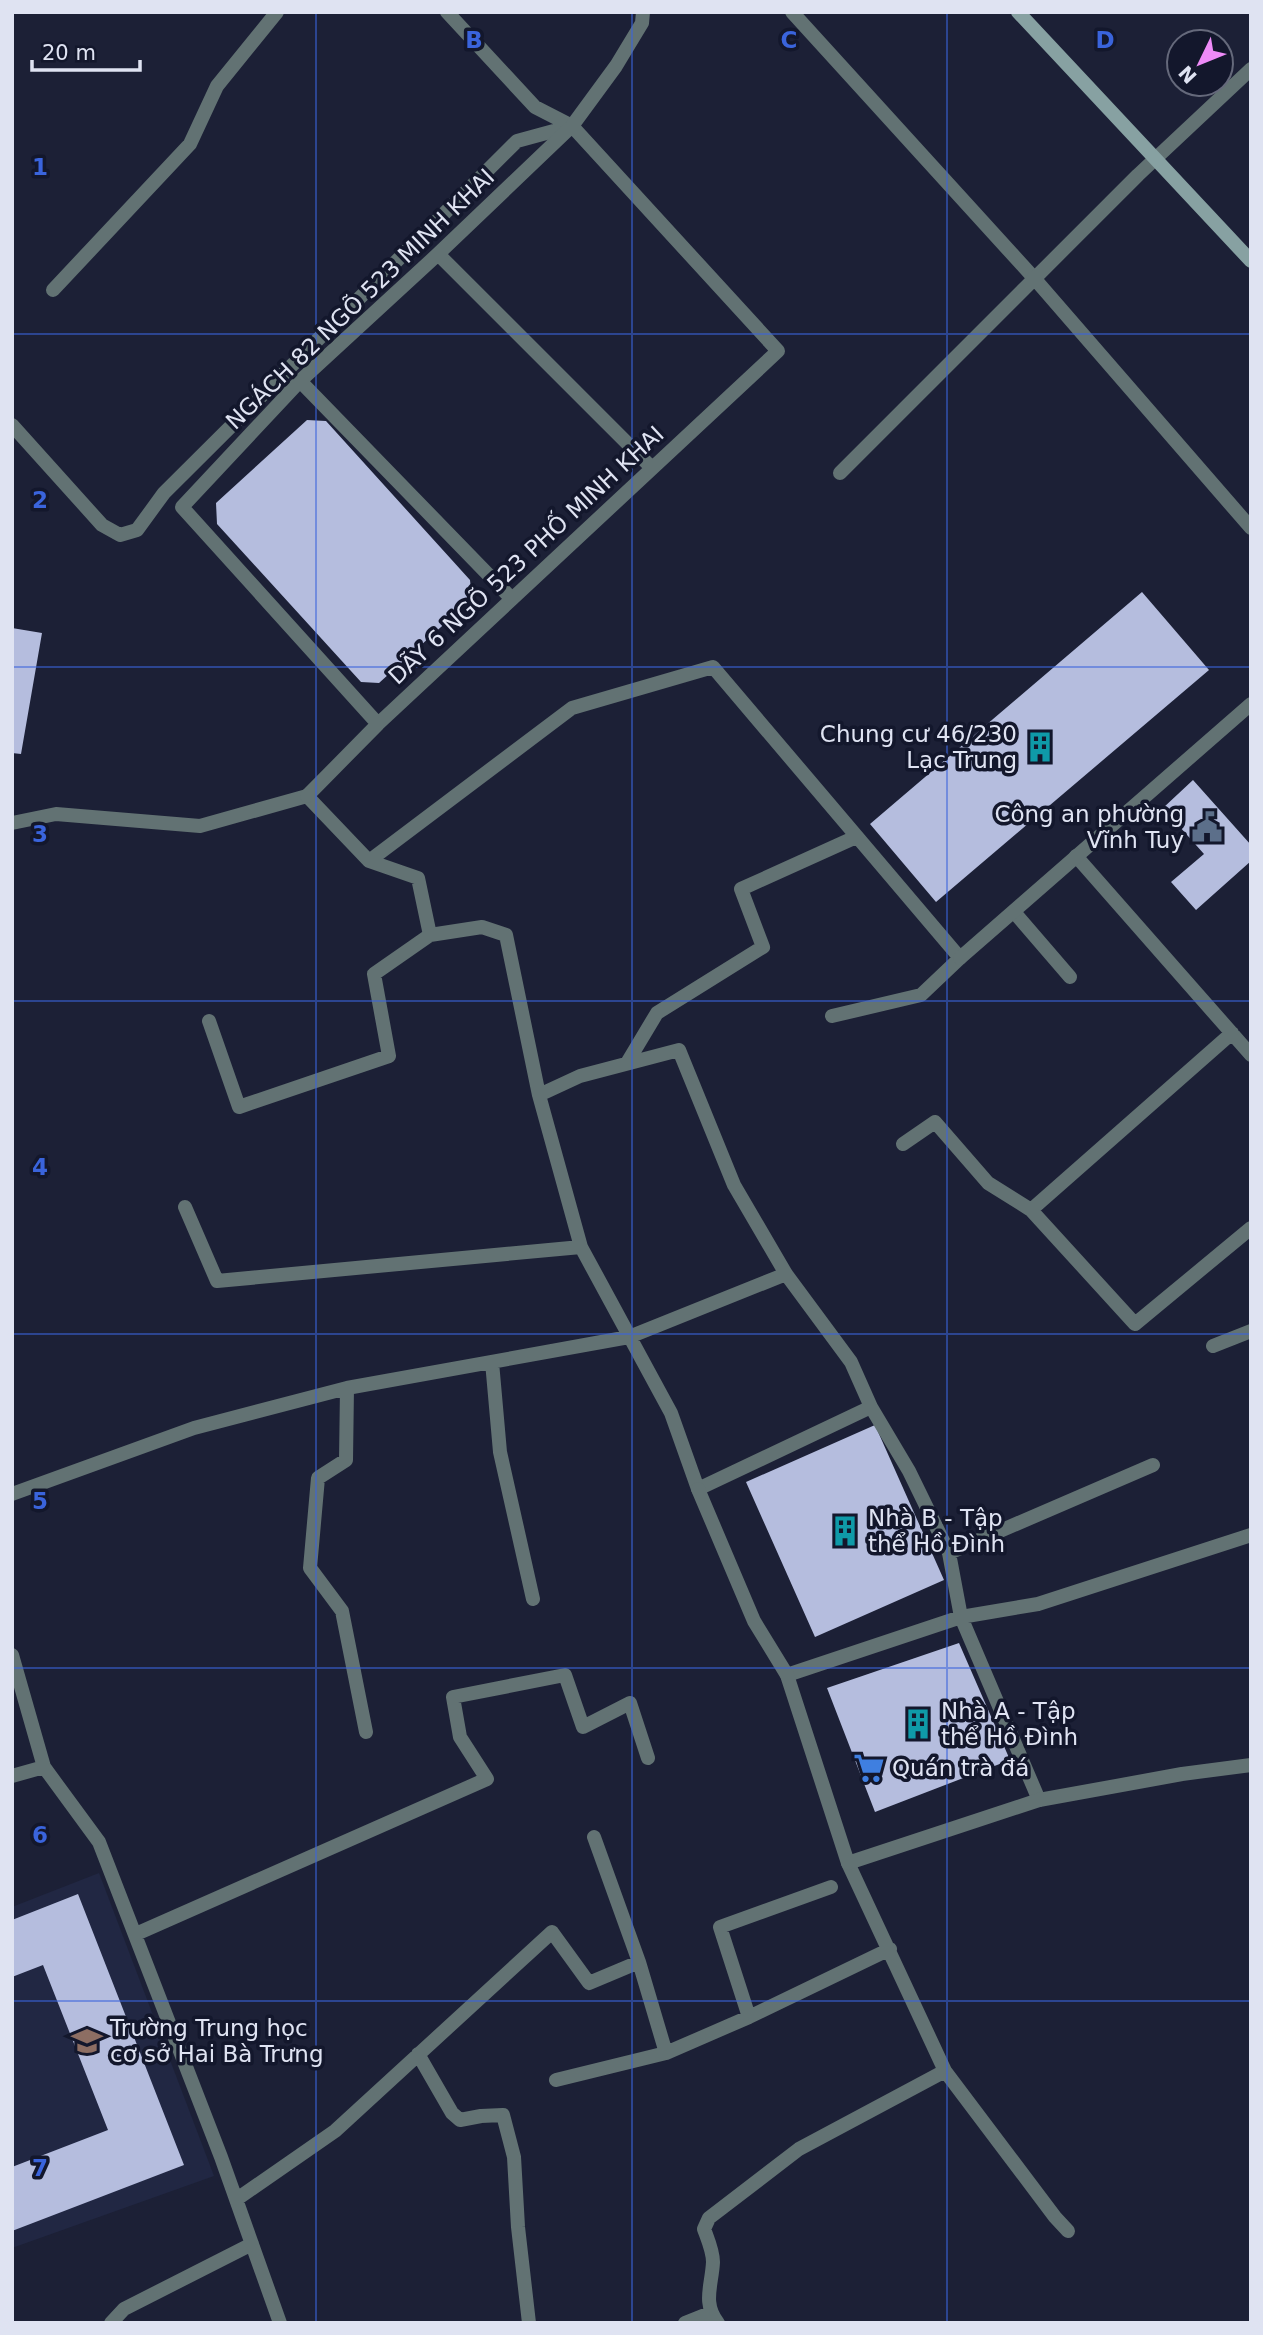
<svg xmlns="http://www.w3.org/2000/svg" width="1263" height="2335" font-family="'DejaVu Sans',sans-serif">
<rect width="100%" height="100%" fill="#1c2036"/>
<path fill="#212743" d="M99 1873 214 2176 12 2248V1907Z"/>
<path fill="#b5bdde" d="M307 420 326 421 470 580 472 599 379 683 361 682 217 524 216 503Z
M1142 592 1209 670 936 902 870 824Z
M12 628 42 633 21 754 12 753Z
M1193 780 1251 845V861L1196 910 1171 882 1204 854 1163 808Z
M875 1425 944 1580 815 1637 746 1482Z
M959 1643 1010 1760 875 1812 827 1688Z
M78 1894 184 2165 12 2231V2167L108 2130 43 1965 12 1977V1920Z"/>
<g fill="none" stroke-linecap="round" stroke-linejoin="round">
<path stroke="#627273" stroke-width="14" d="M447 12 535 107 572 126
M792 12 1034 278
M53 290 190 144 217 86 277 12
M12 425 102 525 120 535 137 530 164 493 517 141 572 126
M12 823 56 814 200 826 307 796 369 861 418 878 430 935
M1076 856 1251 1055
M369 861 572 708 713 667 960 958 921 995 832 1016
M1014 912 1070 977
M209 1021 239 1107 389 1056 374 974 430 935 482 927 506 935 539 1095 581 1247 671 1413 698 1489 871 1407
M627 1063 657 1013 763 947 741 889 856 837
M539 1095 580 1076 679 1050 734 1185 786 1274 851 1362 871 1407 909 1471 949 1553 961 1617 1039 1800
M903 1144 935 1122 988 1183 1031 1210 1135 1324 1251 1228
M185 1207 217 1281 581 1247
M1031 1210 1232 1033
M1213 1346 1251 1331
M492 1362 500 1452 533 1599
M347 1388 346 1460 318 1478 310 1568 342 1611 366 1732
M12 1494 194 1428 347 1388 629 1337 786 1274
M949 1553 1153 1465
M12 1655 44 1767 99 1842 221 2157 280 2323
M787 1675 961 1617 1038 1604 1251 1535
M12 1776 44 1767
M594 1837 639 1962 666 2053
M848 1863 945 2071 1055 2217 1068 2231
M136 1934 487 1779 460 1737 453 1697 565 1675 583 1727 630 1703 648 1758
M749 2017 720 1927 831 1887
M418 2054 452 2113 460 2120 481 2116 503 2115 514 2157 518 2227 529 2323
M556 2080 666 2053 749 2017 890 1949
M237 2199 335 2131 552 1932 589 1983 639 1962
M111 2323 124 2309 252 2244
M685 2323 710 2313
M718 2323C702 2303 712 2285 713 2262 713 2251 708 2240 704 2229L709 2218 799 2149 945 2071"/>
<path stroke="#627273" stroke-width="14" d="M438 254 652 468
M1034 278 1251 528
M300 381 512 599
M840 473 1138 175 1251 69
M378 724 182 507 300 381 438 254 572 126 616 66 642 23 643 12
M307 796 378 724 778 351 572 126
M960 958 1251 704
M698 1489 754 1621 787 1675 848 1863 1039 1800 1182 1774 1251 1765"/>
<path stroke="#87a1a2" stroke-width="14" d="M1018 12 1251 261"/>
</g>
<path fill="none" stroke="#3a64dc" stroke-width="2" stroke-opacity="0.55" d="M316 12V2323M632 12V2323M947 12V2323M12 334H1251M12 667H1251M12 1001H1251M12 1334H1251M12 1668H1251M12 2001H1251"/>
<defs>
<g id="building-bare" transform="scale(2.415)"><path d="M-4-6H4V6H1V3H-1V6H-4ZM-2.5-4.3h1.7v1.8h-1.7ZM.8-4.3h1.7v1.8H.8ZM-2.5-1h1.7V.8h-1.7ZM.8-1h1.7V.8H.8Z" fill="#0f9aa8" stroke="#13172c" stroke-width="2.5" paint-order="stroke"/></g>
<g id="civic-bare" transform="scale(2.415)"><path d="M-.6-6.5H3V-4.5H.6V-3L4-1V1h2V6H-6V1h2V-1L-.6-3ZM-1.2 2.5V6h2.4V2.5Z" fill="#5c6f8a" stroke="#13172c" stroke-width="2.5" paint-order="stroke"/></g>
<g id="supermarket-bare" transform="scale(2.415)"><path d="M-6-5.5h2.5l.6 2H6L4.5 2H-2.5L-4.4-4H-6ZM-1.5 3.2a1.3 1.3 0 1 0 .1 0ZM3 3.2a1.3 1.3 0 1 0 .1 0Z" fill="#3f7fe0" stroke="#13172c" stroke-width="2.5" paint-order="stroke"/></g>
<g id="school-bare" transform="scale(2.415)"><path d="M0-5L7-2L0 1L-7-2ZM-4 1L0 2.5L4 1V4Q0 6-4 4Z" fill="#8d6e63" stroke="#13172c" stroke-width="2.5" paint-order="stroke"/></g>
</defs>
<g fill-rule="evenodd">
<use href="#building-bare" x="1040" y="747"/>
<use href="#civic-bare" x="1207" y="827"/>
<use href="#building-bare" x="845" y="1531"/>
<use href="#building-bare" x="918" y="1724"/>
<use href="#supermarket-bare" x="869" y="1768"/>
<use href="#school-bare" x="87" y="2041"/>
</g>
<g text-anchor="middle" stroke-width="7" stroke-linejoin="round" paint-order="stroke">
<g font-size="23" fill="#dfe3f2" stroke="#13172c">
<text transform="translate(360 299) rotate(-44)" y="8">NGÁCH 82 NGÕ 523 MINH KHAI</text>
<text transform="translate(526 555) rotate(-43)" y="8">DÃY 6 NGÕ 523 PHỐ MINH KHAI</text>
</g>
<g font-size="23" fill="#dfe3f2" stroke="#13172c" text-anchor="start">
<text x="1017" y="742" text-anchor="end">Chung cư 46/230<tspan x="1017" dy="26">Lạc Trung</tspan></text>
<text x="1184" y="822" text-anchor="end">Công an phường<tspan x="1184" dy="26">Vĩnh Tuy</tspan></text>
<text x="868" y="1526">Nhà B - Tập<tspan x="868" dy="26">thể Hồ Đình</tspan></text>
<text x="941" y="1719">Nhà A - Tập<tspan x="941" dy="26">thể Hồ Đình</tspan></text>
<text x="892" y="1776">Quán trà đá</text>
<text x="110" y="2036">Trường Trung học<tspan x="110" dy="26">cơ sở Hai Bà Trưng</tspan></text>
</g>
</g>
<g font-size="23" text-anchor="middle" font-weight="bold" fill="#3a64dc" stroke="#13172c" stroke-width="7" stroke-linejoin="round" paint-order="stroke">
<text x="474" y="48">B</text>
<text x="789" y="48">C</text>
<text x="1105" y="48">D</text>
<text x="40" y="175">1</text>
<text x="40" y="508">2</text>
<text x="40" y="842">3</text>
<text x="40" y="1175">4</text>
<text x="40" y="1509">5</text>
<text x="40" y="1843">6</text>
<text x="40" y="2176">7</text>
</g>
<rect width="1263" height="2335" fill="none" stroke="#dfe3f2" stroke-width="28"/>
<g transform="translate(1200 63) rotate(227)"><circle r="33" fill="#13172c" stroke="#65697b" stroke-width="2"/>
<path d="M0-5L12 26L0 18L-12 26Z" fill="#ee8bf8"/>
<text y="-10" font-size="19" font-weight="bold" text-anchor="middle" fill="#dfe3f2">N</text>
</g>
<path d="M32 60v10h108v-10" fill="none" stroke="#dfe3f2" stroke-width="3.5"/>
<text x="42" y="60" font-size="21" fill="#dfe3f2" stroke="#13172c" stroke-width="5" paint-order="stroke">20 m</text>
</svg>
